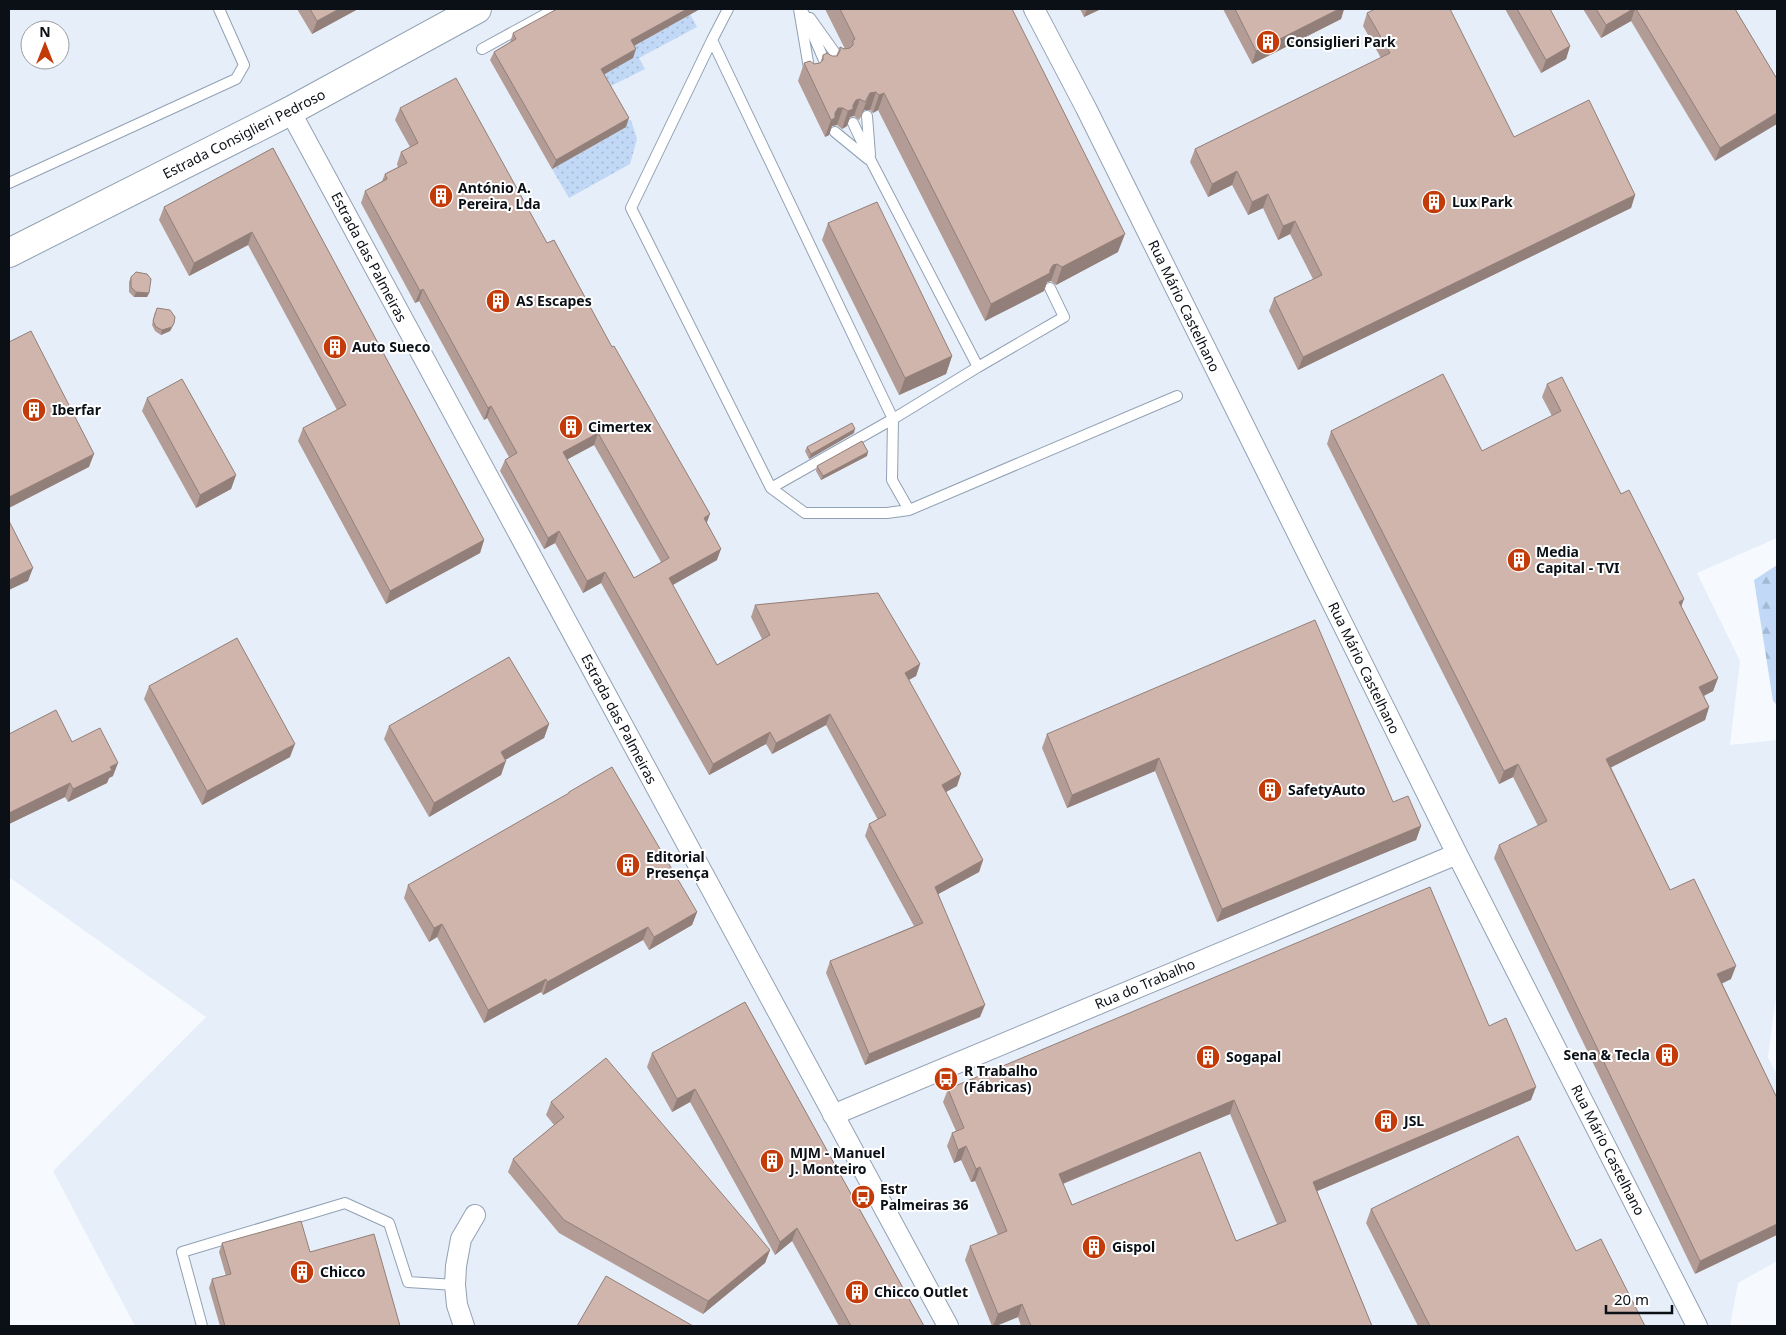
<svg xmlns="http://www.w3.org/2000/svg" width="1786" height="1335" font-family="'Noto Sans',sans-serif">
<defs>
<pattern id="grass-dots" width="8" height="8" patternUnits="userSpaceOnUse" patternTransform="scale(1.25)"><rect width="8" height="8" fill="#c1d9f6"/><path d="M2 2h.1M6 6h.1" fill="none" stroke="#a4b9d2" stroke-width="1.8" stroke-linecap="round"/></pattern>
<pattern id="forest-firs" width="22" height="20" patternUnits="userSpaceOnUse" patternTransform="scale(1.25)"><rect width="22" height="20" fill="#c1d9f6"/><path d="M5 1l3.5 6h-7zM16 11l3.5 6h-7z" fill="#a4b9d2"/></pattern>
</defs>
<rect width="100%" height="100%" fill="#f6fafe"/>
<path fill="#e6eef9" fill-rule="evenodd" d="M9 9H1777V538L1697 573 1740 661 1730 745 1777 740V989L1768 1057 1777 1075V1261L1738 1283 1730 1326H135L53 1171 206 1017 9 877ZM30 30H60V60H30Z"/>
<path fill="url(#grass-dots)" d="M690 14 697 27 639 58 645 69 609 87 598 78 633 58 628 49Z
M631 120 637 139 630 164 569 198 552 169 626 127 622 121Z"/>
<path fill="url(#forest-firs)" d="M1777 565V705L1773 701 1754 580Z"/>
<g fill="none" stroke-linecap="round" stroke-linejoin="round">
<g stroke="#91a1b4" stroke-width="12">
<path id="lane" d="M728 9 712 40 631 208 771 488 805 513H887L909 510 1177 396
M799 9 810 74
M804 14 827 67
M810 18 840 60
M712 40 893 419 892 480 909 510
M482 49 555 9
M867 116 870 155
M853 123 871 161 978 367
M835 132 868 159
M9 183 236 79 244 65 219 9
M771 488 893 419 978 367 1064 317 1050 288
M202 1326 182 1252 345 1203 389 1223 408 1282 455 1285"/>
</g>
<g stroke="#91a1b4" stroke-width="22">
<path id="street" d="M1034 9 1086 108 1457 854 1697 1326
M290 111 948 1326
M833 1115 1457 854
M464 1326 457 1305 455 1285 456 1266 461 1239 475 1215"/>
</g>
<g stroke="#91a1b4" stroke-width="30">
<path id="secondary" d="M9 253 290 111 477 9"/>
</g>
<use href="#lane" stroke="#fff" stroke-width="10"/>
<use href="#street" stroke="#fff" stroke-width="20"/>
<use href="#secondary" stroke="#fff" stroke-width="28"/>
</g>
<path fill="#b39c95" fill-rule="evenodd" d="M297 9H358L312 34Z
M700 9 634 46 633 58 604 74 626 127 552 169 490 60 494 52 510 42 513 33Z
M825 9H1012L1118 252 1056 285 1051 281 1047 282 1044 291 985 321 878 110 873 113 870 110H864L859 120 854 116 850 117 847 126 842 129 837 125 832 126 829 135 825 137 798 81 804 63 814 64 820 63 823 55 832 56H836L840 47 845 49Z
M1080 9H1101L1084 17Z
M1223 9H1344L1341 19 1252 64Z
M1505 9H1550L1570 46 1566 59 1541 73Z
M1583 9H1735L1777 79 1715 161 1631 21 1601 38Z
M1367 13 1514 137 1635 195 1631 208 1298 370 1269 311 1274 298 1313 279 1290 234 1278 240 1263 208 1248 215 1232 185 1208 197 1190 162 1195 149 1381 58 1363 26Z
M400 108 547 243 707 523 717 560 672 585 717 665 762 639 751 617 755 605 920 664 916 676 909 680 957 786 945 792 983 860 979 872 938 894 980 1017 865 1065 826 973 830 961 914 926 865 836 869 824 878 820 826 725 772 754 766 744 709 775 601 583 583 593 555 543 544 549 500 471 505 460 509 457 487 418 484 420 419 301 415 303 361 203 365 191 382 181 385 174 398 167 397 164 401 152 410 147 395 120ZM594 445 661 562 634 578 567 459Z
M273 148 484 540 480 553 386 604 298 441 303 428 337 410 248 245 189 276 159 220 164 207Z
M828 223 952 356 946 374 899 395 822 240Z
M131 277 149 293 147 297H134L129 292V282Z
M155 312 172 328 170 331 161 335 155 331 152 325Z
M1547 384 1621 494 1681 606 1718 678 1713 691 1704 696 1709 707 1705 720 1611 767 1670 890 1731 979 1722 983 1777 1098 1695 1274 1494 858 1499 845 1538 826 1513 777 1499 784 1327 444 1331 431 1482 451 1552 416 1542 397Z
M147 398 236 475 231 489 196 508 142 411Z
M854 433 809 459 805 451 807 447Z
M867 456 821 480 816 471 817 466Z
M149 686 290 757 202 805 144 699Z
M549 724 544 738 505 760 501 775 429 817 384 739 389 726Z
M9 734 72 742 113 776 109 778 107 783 68 802 65 797 9 824Z
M1047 734 1393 802 1421 826 1416 840 1217 922 1155 771 1067 808 1042 748Z
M569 792 697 912 692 925 649 950 643 940 543 995 541 992 484 1023 437 937 429 942 404 898 408 885 568 794Z
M745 1002 924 1326H839L792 1241 775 1255 690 1102 672 1112 647 1067 652 1053Z
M1489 1026 1531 1100 1317 1191 1372 1326H1021L1018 1317 996 1326H992L965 1260 970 1246 998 1235 975 1181 971 1182 961 1160 954 1163 947 1146 952 1133 956 1131 943 1102 948 1089ZM1230 1114 1277 1224 1236 1241 1072 1205 1063 1184Z
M551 1102 770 1250 765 1263 703 1314 559 1233 508 1172 513 1159 554 1125 546 1115Z
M1371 1209 1576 1251 1645 1326H1418L1366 1223Z
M222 1243 310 1252 400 1326H220L209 1288 212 1279 226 1276 219 1252Z"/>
<path fill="#927f79" d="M339 9H358L312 34 317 21Z
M687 9H700L628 49 631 40Z
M1087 9H1101L1084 17Z
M1339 9H1344L1341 19 1252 64 1256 51Z
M1633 9H1635L1631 21 1601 38 1606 25Z
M1570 46 1566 59 1541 73 1546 60Z
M636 49 633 58 598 78 601 69Z
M876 92 870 110H864L859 120 870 93Z
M884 93 878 110 873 113 879 95Z
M860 99 854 116 850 117 847 126 842 129 848 111 856 100Z
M838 108H843L837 125 832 126 829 135 825 137 831 120 835 113Z
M1777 113V124L1715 161 1720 148Z
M629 118 626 127 552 169 556 160Z
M1237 171 1232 185 1208 197 1212 184Z
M1268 194 1263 208 1248 215 1252 202Z
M1635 195 1631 208 1298 370 1303 357Z
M1295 221 1290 234 1278 240 1283 226Z
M252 232 248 245 189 276 194 263Z
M1125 234 1118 252 1056 285 1062 267Z
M1057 264 1051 281 1047 282 1044 291 985 321 991 304 1050 270 1053 265Z
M423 289 419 301 415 303 420 291Z
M136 292 149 293 147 297H134Z
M174 323 170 331 161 335 162 330Z
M952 356 946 374 899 395 905 378Z
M491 406 487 418 484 420 488 408Z
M855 429 854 433 809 459 811 454Z
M598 433 594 445 559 464 563 452Z
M868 452 867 456 821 480 823 476Z
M94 454 89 467 9 508V497Z
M236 475 231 489 196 508 200 495Z
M710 514 706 525 704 518Z
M559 531 555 543 544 549 548 538Z
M484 540 480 553 386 604 390 591Z
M721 549 717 560 664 590 669 578Z
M33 568 28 581 9 590V580Z
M605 572 601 583 583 593 587 581Z
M1684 599 1679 613V602Z
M920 664 916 676 901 684 905 673Z
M1718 678 1713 691 1695 700 1699 687Z
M1709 707 1705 720 1602 772 1606 759Z
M830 714 826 725 772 754 776 743Z
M549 724 544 738 496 765 501 752Z
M770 732 766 744 709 775 713 764Z
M295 744 290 757 202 805 207 791Z
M1159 758 1155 771 1067 808 1072 795Z
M506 761 501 775 429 817 434 803Z
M118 763 113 776 109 778 107 783 68 802 73 789 110 767Z
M1518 764 1513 777 1499 784 1504 771Z
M961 774 957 786 937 797 942 785Z
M70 783 65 797 9 824V813Z
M1421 826 1416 840 1217 922 1222 909Z
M983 860 979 872 931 898 935 887Z
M697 912 692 925 649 950 654 937Z
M442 924 437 937 429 942 434 928Z
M648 927 643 940 543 995 547 982Z
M1736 966 1731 979 1713 988 1717 974Z
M546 979 541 992 484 1023 488 1010Z
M985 1005 980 1017 865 1065 869 1054Z
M1536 1087 1531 1100 1308 1195 1313 1182Z
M695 1089 690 1102 672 1112 677 1099Z
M1234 1100 1230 1114 1054 1187 1059 1174Z
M966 1146 961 1160 954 1163 958 1150Z
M980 1167 975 1181 971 1182 976 1169Z
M1777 1224V1235L1695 1274 1700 1261Z
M797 1228 792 1241 775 1255 780 1242Z
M770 1250 765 1263 703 1314 708 1301Z
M1022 1304 1018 1317 996 1326H993L998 1314Z"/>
<path fill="#d0b5ad" stroke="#927f79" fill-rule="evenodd" d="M310 9H339L317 21Z
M557 9H687L631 40 636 49 601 69 629 118 556 160 494 52 516 39 513 33Z
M840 9H1012L1125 234 1062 267 1057 264 1053 265 1050 270V273L991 304 884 93 879 95 876 92 870 93 865 102 860 99 856 100 853 105V109L848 111 843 108H838L835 113V118L831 120 804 63 810 61 814 64 820 63 823 60V55L827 53 832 56H837L840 51V47L844 49 850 48 853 45V40L855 39Z
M1235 9H1339L1256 51Z
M1375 9H1450L1514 137 1589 100 1635 195 1303 357 1274 298 1322 275 1295 221 1283 226 1268 194 1252 202 1237 171 1212 184 1195 149 1390 53 1367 13Z
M1517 9H1550L1570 46 1546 60Z
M1596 9H1633L1606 25Z
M1636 9H1735L1777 79V113L1720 148Z
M456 78 547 243 554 240 612 347 614 346 710 514 704 518 721 549 669 578 717 665 770 635 755 605 878 593 920 664 905 673 961 774 942 785 983 860 935 887 985 1005 869 1054 830 961 923 923 869 824 886 815 830 714 776 743 770 732 713 764 605 572 587 581 559 531 548 538 505 460 517 453 491 406 488 408 423 289 420 291 365 191 387 179 385 174 407 163 401 152 418 143 400 108ZM598 433 669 558 634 578 563 452Z
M273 148 484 540 390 591 303 428 346 405 252 232 194 263 164 207Z
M877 202 952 356 905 378 828 223Z
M136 272 147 274 151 279 149 293 136 292 131 287V277Z
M157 308 170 310 175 317 174 323 172 327 162 330 156 327 153 321Z
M31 331 94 454 9 497V342Z
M1443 374 1482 451 1561 411 1547 384 1562 377 1621 494 1629 490 1684 599 1679 602 1718 678 1699 687 1709 707 1606 759 1670 890 1694 879 1736 966 1717 974 1777 1098V1224L1700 1261 1499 845 1547 821 1518 764 1504 771 1331 431Z
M182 379 236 475 200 495 147 398Z
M852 423 855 429 811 454 807 447Z
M862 441 868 452 823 476 817 466Z
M9 521 33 568 9 580Z
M1315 620 1393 802 1408 796 1421 826 1222 909 1159 758 1072 795 1047 734Z
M237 638 295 744 207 791 149 686Z
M509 657 549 724 501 752 506 761 434 803 389 726Z
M56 710 72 742 100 728 118 763 110 767 112 770 73 789 70 783 9 813V734Z
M612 767 697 912 654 937 648 927 547 982 546 979 488 1010 442 924 434 928 408 885 569 793V792Z
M1430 887 1489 1026 1506 1018 1536 1087 1313 1182 1372 1326H1031L1022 1304 998 1314 970 1246 1007 1231 980 1167 976 1169 966 1146 958 1150 952 1133 964 1128 948 1089ZM1234 1100 1286 1221 1236 1241 1200 1152 1072 1205 1059 1174Z
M745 1002 924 1326H851L797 1228 780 1242 695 1089 677 1099 652 1053Z
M606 1058 770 1250 708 1301 564 1220 513 1159 564 1117 551 1102Z
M1518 1136 1576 1251 1601 1239 1645 1326H1430L1371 1209Z
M301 1221 310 1252 374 1234 400 1326H225L212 1279 231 1274 222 1243Z
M606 1276 693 1326H577Z"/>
<defs>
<g id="building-disc" transform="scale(1.25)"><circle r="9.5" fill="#c33b09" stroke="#fff"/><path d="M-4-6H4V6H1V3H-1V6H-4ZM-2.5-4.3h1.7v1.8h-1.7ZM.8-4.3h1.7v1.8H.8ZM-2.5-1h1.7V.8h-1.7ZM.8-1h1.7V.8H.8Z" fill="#fff"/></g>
<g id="bus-disc" transform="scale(1.25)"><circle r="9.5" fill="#c33b09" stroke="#fff"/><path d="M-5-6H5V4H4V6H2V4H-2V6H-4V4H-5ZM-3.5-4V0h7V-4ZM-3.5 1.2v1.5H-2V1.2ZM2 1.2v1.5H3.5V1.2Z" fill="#fff"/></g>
</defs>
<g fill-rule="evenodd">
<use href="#building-disc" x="1268" y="42"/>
<use href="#building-disc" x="441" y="196"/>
<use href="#building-disc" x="1434" y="202"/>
<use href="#building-disc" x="498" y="301"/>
<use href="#building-disc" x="335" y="347"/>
<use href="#building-disc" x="34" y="410"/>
<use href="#building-disc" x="571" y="427"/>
<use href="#building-disc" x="1519" y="560"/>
<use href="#building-disc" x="1270" y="790"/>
<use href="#building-disc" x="628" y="865"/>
<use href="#building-disc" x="1667" y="1055"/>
<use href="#building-disc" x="1208" y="1057"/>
<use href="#bus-disc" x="946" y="1079"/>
<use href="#building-disc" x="1386" y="1121"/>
<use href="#building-disc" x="772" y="1161"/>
<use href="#bus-disc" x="863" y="1197"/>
<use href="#building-disc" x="1094" y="1247"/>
<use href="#building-disc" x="302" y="1272"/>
<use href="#building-disc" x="857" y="1292"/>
</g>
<g text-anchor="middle" stroke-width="4" stroke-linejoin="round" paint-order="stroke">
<g font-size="14" font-weight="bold" fill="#0b1017" stroke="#fff" text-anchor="start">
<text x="1286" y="47">Consiglieri Park</text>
<text x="458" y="193">António A.<tspan x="458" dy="16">Pereira, Lda</tspan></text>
<text x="1452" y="207">Lux Park</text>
<text x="516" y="306">AS Escapes</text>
<text x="352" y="352">Auto Sueco</text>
<text x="52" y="415">Iberfar</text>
<text x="588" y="432">Cimertex</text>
<text x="1536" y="557">Media<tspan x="1536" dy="16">Capital - TVI</tspan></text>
<text x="1288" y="795">SafetyAuto</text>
<text x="646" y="862">Editorial<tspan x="646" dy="16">Presença</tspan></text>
<text x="1650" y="1060" text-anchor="end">Sena &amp; Tecla</text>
<text x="1226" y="1062">Sogapal</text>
<text x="964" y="1076">R Trabalho<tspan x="964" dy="16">(Fábricas)</tspan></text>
<text x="1404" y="1126">JSL</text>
<text x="790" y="1158">MJM - Manuel<tspan x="790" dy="16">J. Monteiro</tspan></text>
<text x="880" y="1194">Estr<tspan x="880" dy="16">Palmeiras 36</tspan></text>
<text x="1112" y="1252">Gispol</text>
<text x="320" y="1277">Chicco</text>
<text x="874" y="1297">Chicco Outlet</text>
</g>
<g font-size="14" fill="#0b1017" stroke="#fff">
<text transform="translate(244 134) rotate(-27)" y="5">Estrada Consiglieri Pedroso</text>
<text transform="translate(369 257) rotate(62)" y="5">Estrada das Palmeiras</text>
<text transform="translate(1184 306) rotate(64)" y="5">Rua Mário Castelhano</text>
<text transform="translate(1364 668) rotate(64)" y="5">Rua Mário Castelhano</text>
<text transform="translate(619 719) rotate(62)" y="5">Estrada das Palmeiras</text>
<text transform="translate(1145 984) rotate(-23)" y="5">Rua do Trabalho</text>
<text transform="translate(1608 1150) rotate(63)" y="5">Rua Mário Castelhano</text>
</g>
</g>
<rect width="1786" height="1335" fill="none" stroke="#0b1017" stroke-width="20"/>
<g transform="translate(45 45)"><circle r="24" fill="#ffffff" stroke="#9d9fa2"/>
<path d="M0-4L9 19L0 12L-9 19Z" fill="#c33b09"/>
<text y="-8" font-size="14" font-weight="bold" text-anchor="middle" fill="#0b1017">N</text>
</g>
<path d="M1606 1305v8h66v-8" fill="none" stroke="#0b1017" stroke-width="2.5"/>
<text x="1614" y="1305" font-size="15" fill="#0b1017" stroke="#ffffff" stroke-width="4" paint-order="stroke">20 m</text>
</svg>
